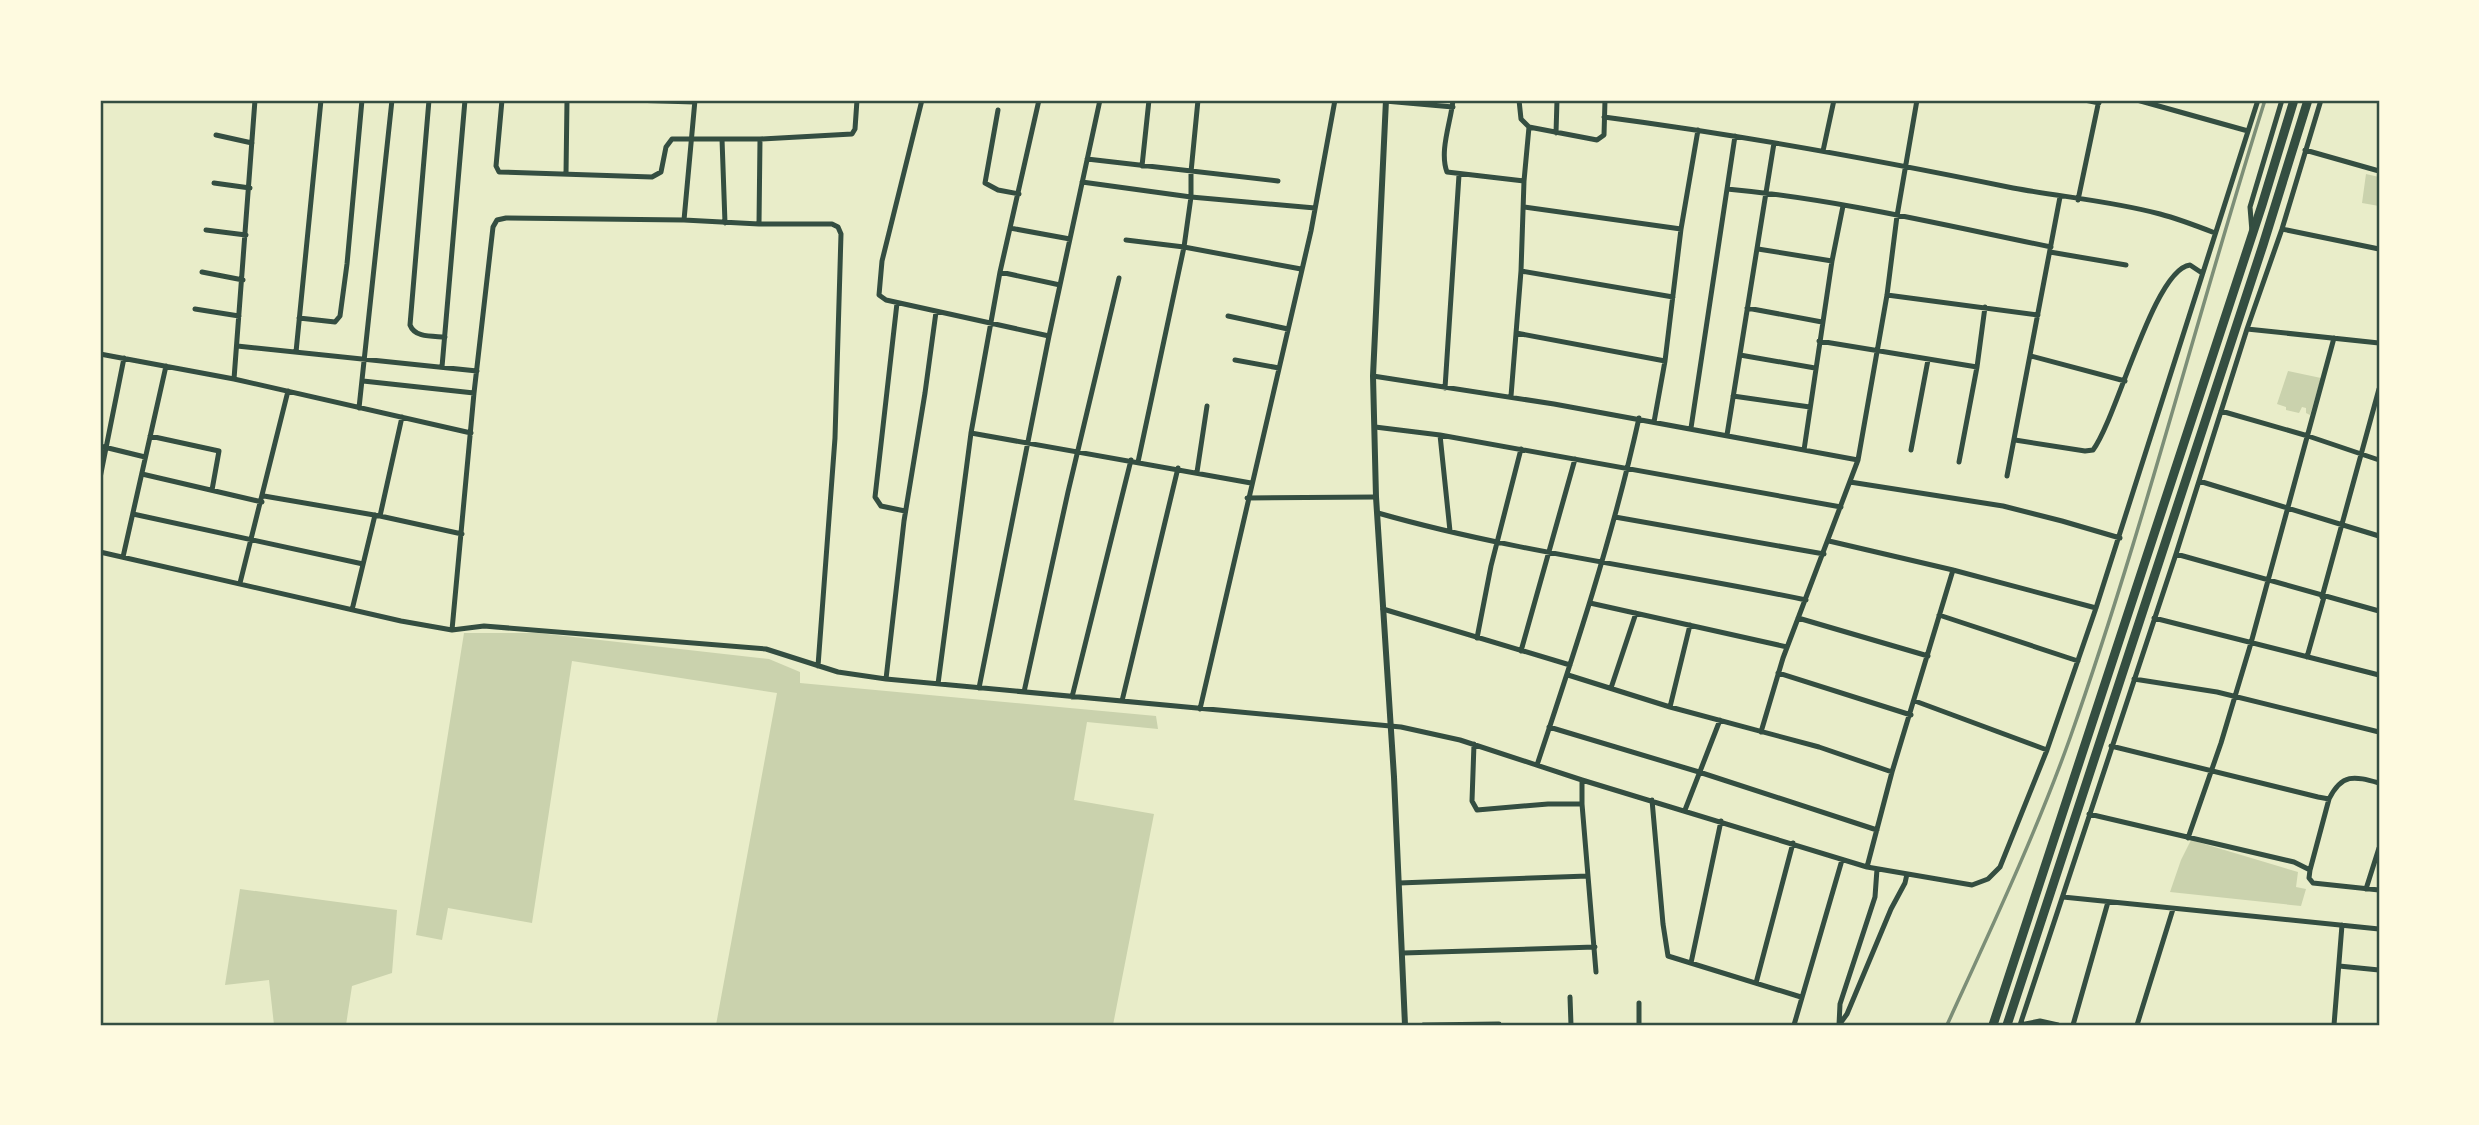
<svg xmlns="http://www.w3.org/2000/svg" width="2479" height="1125" font-family="Lora,serif">
<rect width="100%" height="100%" fill="#e9edc9"/>
<path fill="#cad2ad" d="M2366 174 2379 177V206L2362 203Z
M2288 371 2321 378 2310 415 2306 413V408L2302 407 2299 413 2286 410V407L2277 404Z
M464 633H538L769 659 800 672V683L1156 716 1158 729 1087 722 1074 800 1154 814 1113 1025H716L777 693 572 661 532 923 448 908 442 940 416 935Z
M2191 840 2298 872 2296 887 2306 889 2301 906 2170 892 2181 860Z
M240 889 397 910 392 973 352 986 346 1025H274L269 980 225 985Z"/>
<g fill="none" stroke-linecap="round" stroke-linejoin="round">
<path stroke="#344e41" stroke-width="5" d="M429 100 410 325C415 338 432 336 445 337
M502 100 496 166 499 172 652 177 661 172 666 147 672 139H760L852 134 855 129 857 100
M631 100 694 102
M922 100 882 261 879 295 886 300 1049 336
M1453 100C1451 122 1439 151 1447 172L1524 181
M1519 100 1521 119 1529 127 1597 140 1604 135 1605 100
M2085 100 2099 103
M2137 100 2248 131
M1385 101 1453 107
M998 110 985 183 998 190 1019 194
M1604 117C1741 135 1877 160 2013 188 2062 197 2112 201 2160 214 2179 219 2197 226 2215 233
M1556 133 1557 100
M216 135 252 143
M722 139 725 223
M2305 150 2379 171
M1823 151 1834 100
M1087 159 1278 181
M1142 166 1149 100
M566 174 567 100
M1082 182 1191 197 1315 208
M214 183 250 188
M1727 189C1836 199 1944 225 2051 247
M2078 200 2099 100
M1524 207 1681 229
M684 220 695 100
M759 224 760 139
M1010 228 1070 239
M2282 229 2379 249
M206 230 246 235
M2252 232 2250 207 2282 100
M1126 240 1184 247 1301 269
M1758 249 1832 261
M2050 252 2126 265
M1521 271 1673 297
M202 272 243 280
M1000 272 1060 285
M1887 295 2038 315
M897 303 875 497 881 506 905 511
M1747 308 1822 322
M195 309 239 316
M1228 316 1288 329
M299 318 335 322 340 316 347 264 362 100
M2247 329 2379 343
M1516 333 1665 361
M1819 341 1977 367
M237 346 477 371
M296 352 321 100
M100 354 234 379 471 433
M1740 355 1815 368
M2031 356 2125 381
M1235 360 1279 368
M442 367 465 100
M1373 376 1554 404 1858 460
M234 379 255 100
M363 381 474 393
M1445 388 1459 175
M1511 396 1521 271 1524 181 1529 127
M1733 396 1810 407
M359 408 392 100
M2221 411 2308 436 2379 460
M1654 422 1665 361 1681 229 1698 130
M1375 427 1440 435 1841 507
M1691 428 1735 136
M971 433 1251 483
M1440 435 1450 531
M1727 435 1774 143
M150 436 219 451 212 490
M2015 440 2085 451 2093 450C2117 418 2154 269 2190 265L2202 273
M100 446 145 457
M1804 450 1832 261 1843 206
M1911 450 1928 360
M1138 462 1184 247 1191 197V172L1198 100
M1959 462 1977 367 1985 307
M1197 472 1207 406
M142 474 262 502
M2007 476 2060 197
M100 478 124 358
M2199 481 2379 536
M1850 482 2003 506 2062 521 2120 538
M264 496 380 516 462 534
M1247 498 1376 497
M1378 513C1518 553 1664 570 1806 600
M133 514 363 564
M380 516 402 417
M1615 517 1824 554
M1829 541 1953 570 2096 608
M100 552 401 621 452 630 484 626 766 649 838 672 886 679 1401 727 1460 740 1582 780 1867 867 1972 885 1988 879 2000 867 2047 750 2096 608 2258 100
M2176 554 2379 611
M123 557 166 366
M240 583 288 391
M2322 597 2379 389
M1590 603 1787 647
M1383 609 1570 665
M352 610 375 515
M1939 615 2078 661
M1798 618 1928 656
M2154 618 2379 675
M452 630 474 393 493 227 497 220 506 218 684 220 759 224H832L838 227 841 234 835 438 818 666
M1477 638 1491 566 1521 449
M1521 651 1575 459
M2307 657 2324 597
M1778 673 1911 715
M1568 675 1670 707 1819 747 1892 772
M886 679 904 521 925 393 936 312
M2134 679 2217 692 2379 732
M938 684 971 433 1000 272 1039 100
M979 688 1049 336 1100 100
M1611 688 1636 613
M1024 692 1068 492 1119 278
M1072 697 1131 460
M1122 701 1178 468
M1915 701 2047 750
M1670 707 1690 625
M1200 709 1311 231 1335 100
M1549 727 1699 772 1877 830
M1761 732 1783 658 1858 460 1887 295 1897 216 1917 100
M1474 744 1472 801 1477 810 1548 804H1582
M2111 746 2318 797 2329 799C2342 773 2354 776 2379 783
M1537 765C1575 651 1613 536 1639 418
M1582 780V804L1596 972
M1652 800 1663 924 1668 956 1801 997
M1685 810 1720 720
M2089 814 2294 862 2310 870 2309 878 2313 883 2379 890
M2188 838 2221 743 2251 643 2334 338
M1867 867 1892 772 1953 570
M2310 870 2329 799
M1399 883 1588 876
M2366 889 2379 848
M2063 897 2379 929
M1403 953 1595 947
M1691 963 1721 821
M2339 966 2379 970
M1756 983 1793 843
M1570 997 1571 1025
M1423 1025 1499 1024
M1639 1025V1003
M1794 1025 1842 860
M1839 1025 1847 1014 1891 909 1905 883 1907 874
M1839 1025 1840 1004 1875 897 1877 869
M2020 1025 2176 554 2247 329 2282 229 2321 100
M2020 1025 2040 1021 2058 1025
M2073 1025 2108 902
M2137 1025 2173 909
M2334 1025 2342 925"/>
<path stroke="#344e41" stroke-width="6" d="M1386 100 1373 376 1376 497 1394 777 1405 1025"/>
<path stroke="#344e41" stroke-width="9" d="M1993 1025 2262 205 2294 100
M2007 1025 2263 245 2308 100"/>
<path stroke="#7c8e77" stroke-width="3.5" d="M1947 1025C1990 931 2035 836 2070 738 2144 528 2198 312 2265 100"/>
</g>
<rect width="2479" height="1125" fill="none" stroke="#fefae0" stroke-width="203"/>
<rect x="102" y="102" width="2276" height="922" fill="none" stroke="#344e41" stroke-width="2.5"/>
</svg>
